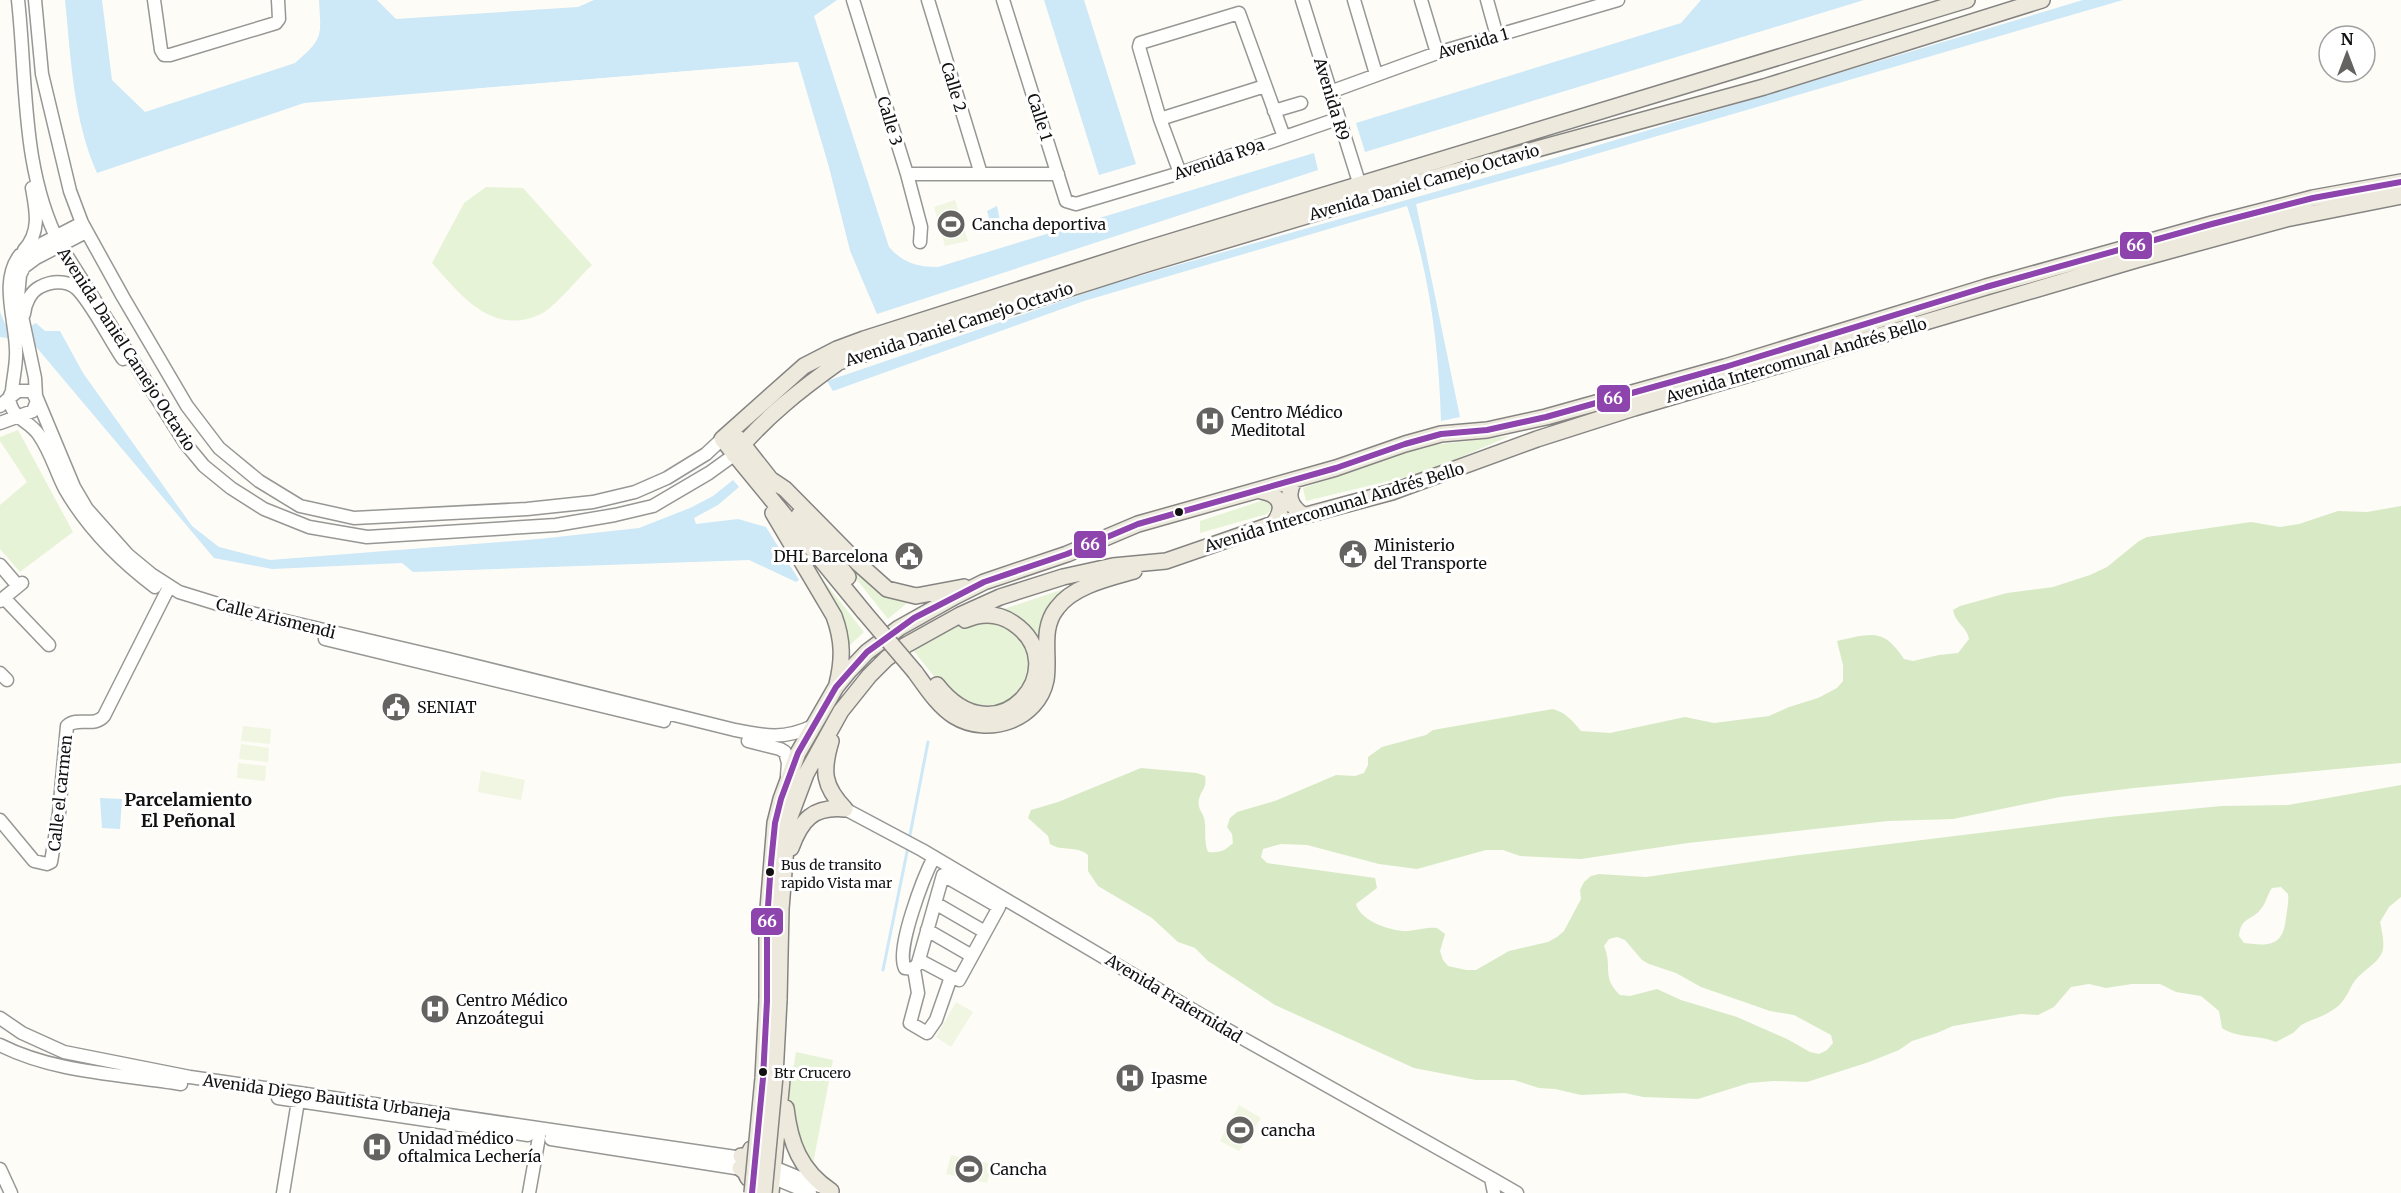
<svg xmlns="http://www.w3.org/2000/svg" width="2401" height="1193" font-family="Merriweather,serif">
<rect width="100%" height="100%" fill="#fdfcf7"/>
<path fill="#e7f3d7" d="M486 187 523 188 592 265C579 277 555 307 541 314 492 337 461 295 432 263L464 203Z
M18 430 73 532 20 572 0 549V505L27 482 0 441V437Z
M1510 436 1426 472 1306 501 1303 488 1425 446Z
M1267 499 1274 506 1267 514 1200 533V521Z
M831 547 874 590 907 603 888 619Z
M803 554 864 632 849 646Z
M1064 589 1044 616 1039 644 1022 623 1004 609Z
M976 621C988 623 1002 623 1012 632 1024 641 1034 664 1027 678 1023 688 1015 697 1009 706L978 711 950 696 912 649 955 627Z
M796 1052 833 1060 812 1169 791 1120 788 1101Z"/>
<path fill="#d8eac5" fill-rule="evenodd" d="M2401 506V763L2134 788 2060 797 1953 819 1888 821 1688 843 1581 859 1520 856 1503 850H1486L1417 869 1379 864 1307 845 1281 844 1263 849 1261 857 1267 863 1375 878 1377 888 1356 904C1360 921 1392 932 1408 931 1419 930 1427 927 1437 928L1445 934 1440 951 1443 960 1448 966 1466 970H1476L1509 951 1548 942 1557 937 1564 931 1581 899 1580 890 1584 882 1591 876 1599 874 1646 877 1792 856 2109 817 2221 806 2288 805 2401 785V897L2389 907 2380 922C2388 958 2382 955 2358 977 2349 986 2349 997 2337 1007 2326 1016 2315 1018 2303 1024 2299 1026 2297 1030 2293 1033 2288 1036 2281 1039 2276 1042 2257 1034 2239 1039 2222 1028L2219 1011 2201 996 2176 992 2160 984H2132L2106 988 2089 984 2071 987 2054 1007 2038 1015 2021 1014 1953 1026 1937 1033 1912 1041 1899 1050 1869 1062 1807 1082 1774 1081 1749 1083 1698 1099 1643 1097 1625 1093 1581 1095 1555 1089 1539 1088 1514 1080H1476L1414 1068 1275 1005 1208 961 1195 948 1178 942 1152 918 1098 886 1088 871V855C1077 845 1062 852 1050 844L1048 836 1028 818 1031 810 1058 802 1141 768 1197 773 1205 776C1207 789 1202 788 1199 799 1197 808 1202 811 1204 818 1207 829 1203 840 1208 852 1219 853 1225 851 1233 843L1232 834 1227 827 1230 818 1237 812 1275 801 1336 775 1355 776 1364 773 1368 765V757L1382 747 1426 735 1433 730 1553 709C1566 713 1572 720 1581 731L1610 733 1685 717 1714 723 1769 716 1789 707 1818 698 1837 688 1843 681V665L1837 641C1871 634 1883 627 1904 659L1913 661 1939 655 1958 653 1969 639C1967 627 1955 623 1953 610L1960 606 2007 593 2053 587 2090 575 2107 567 2139 541 2147 537 2251 522 2280 527 2299 524 2338 511 2367 512ZM2281 887 2288 894C2289 902 2287 910 2286 918 2283 947 2269 946 2244 943L2239 936C2241 917 2251 921 2260 910 2266 904 2267 895 2272 888ZM1617 937 1625 940 1642 960 1649 964 1676 973 1701 987 1770 1011 1794 1015 1831 1035 1833 1043 1827 1050 1819 1054 1810 1052 1787 1039 1737 1017 1681 1000 1657 989 1630 996 1620 995C1601 977 1613 967 1604 946L1609 939Z"/>
<path fill="#f0f6e1" d="M955 200 968 241 945 246 934 207Z
M243 726 271 729 270 744 241 741Z
M241 744 269 748 268 762 239 759Z
M238 763 266 766 265 781 237 778Z
M481 771 525 780 521 800 478 792Z
M956 1002 973 1012 951 1047 936 1037Z
M1239 1105 1261 1118 1239 1151 1220 1141Z
M951 1155 992 1164 987 1183 946 1174Z"/>
<path fill="#cde8f7" d="M65 0H102L112 80 145 112 295 63C324 38 321 36 319 0H377L396 19 578 7 594 0H837L814 16 889 247C903 263 917 267 938 267L1314 153 1318 170 877 314 850 251 828 164 796 62 304 103 97 173C73 119 71 58 65 0Z
M1044 0H1084L1136 164 1099 175Z
M1701 0H1864L1365 152 1356 123 1681 23Z
M2083 0H2123L1558 165 1416 204 1460 417 1441 421C1439 349 1430 276 1407 206L1084 301 833 391 827 381 1118 282 1572 153Z
M997 206 1001 226 992 229 987 211Z
M0 312 5 324 29 327 36 323 45 331H60L83 373 192 526 219 547 270 560 539 539 639 528 690 508 713 496 733 480 739 487 718 505 694 518 696 524 738 519 766 527 799 580 796 582 749 560 413 572 402 563 272 569 214 558 32 342 0 337Z
M100 798 122 799 120 829 102 828Z"/>
<path fill="#fdfcf7" d="M798 62 828 164 850 251 865 287 862 288 847 252 825 164 796 65 472 92V89Z"/>
<g fill="none" stroke-linecap="round" stroke-linejoin="round">
<path stroke="#cde8f7" stroke-width="3" d="M909 840 928 742
M883 970 908 847"/>
<g stroke="#979795" stroke-width="15">
<path id="minor" d="M18 0C27 81 21 170 60 245L185 443 204 466 231 488 264 509 309 527 367 537 556 525 615 515 653 506 709 473 734 455
M35 0 42 74 70 191 82 223 123 297 187 406 219 448 259 481 300 506 354 518 527 509 593 502 635 492 667 478 706 454 722 439
M154 0 161 50 164 55H170L276 23 279 19 278 0
M853 0 907 174 921 227 920 242
M928 0 981 174
M1003 0 1066 201 1076 204 1180 173 1337 119
M1302 0 1362 192
M1354 0 1376 74
M1421 0 1437 53
M1487 0 1497 36
M1330 92 1437 53 1618 0
M1274 111 1301 103
M1160 119 1265 86
M1180 173 1160 119 1139 47 1140 43 1239 13 1284 137
M907 174H1058
M86 232 36 258 24 267 20 275 18 297 35 378 36 396 74 487 87 509 128 555 151 574 179 592 234 609 444 658 735 730C765 736 784 740 813 726
M24 250C41 232 36 210 32 188
M24 314C25 304 30 292 40 287 51 281 66 280 76 288 90 300 111 342 123 359
M0 406 9 398 12 391C13 378 17 363 16 349 15 318 0 280 20 255L82 223
M0 423 33 411 37 401 32 391H18L9 398C12 420 28 419 39 435 51 452 56 472 65 489 88 529 118 559 155 587
M0 565 18 586
M4 598 49 645
M0 601 22 583
M325 639 664 721
M0 673 7 680
M748 741 780 749 785 752 788 763 787 776
M845 809 922 850 1203 1016 1491 1178 1494 1193
M0 820 34 861 47 864 51 862 59 813 67 726C78 716 94 728 104 716L169 587
M935 903 985 932
M927 930 972 956
M919 960 951 977
M914 969 918 993 910 1023 927 1033 936 1020 951 977 959 980 999 907 943 875 918 963 914 969 905 968C895 950 924 876 934 857
M0 1018 22 1033 64 1052 190 1077 749 1159
M0 1045C55 1073 121 1074 181 1084
M278 1098 528 1135
M551 1139 748 1170
M766 1164 822 1187
M0 1169 11 1193
M764 1174 810 1193
M1491 1178 1517 1193
M283 1193 298 1101 296 1093
M529 1193 539 1137"/>
</g>
<g stroke="#858482" stroke-width="18">
<path id="major" d="M738 438 775 485
M734 455C764 418 801 389 839 362L1140 266 1453 172 1764 87 2042 0
M770 479 785 489 859 564 887 589 916 596 964 587
M1294 481C1286 495 1290 506 1303 515
M1261 491C1281 494 1286 508 1273 524
M773 513 834 616C843 640 843 660 837 684
M799 515 848 577
M864 612 722 439 804 366 837 349 864 339 1140 251 1967 0
M915 672C926 687 938 706 954 716 988 737 1038 720 1046 680 1050 655 1040 629 1057 608 1073 586 1109 578 1134 571
M937 685C998 763 1077 666 1013 623 998 613 981 613 965 620
M831 741C822 771 823 786 845 809
M791 848C801 820 813 806 845 809
M779 1000 781 909 788 822 806 774 841 711 869 676 887 658 906 645 960 615 1000 597 1063 577 1113 566 1166 561 1273 524 1392 492 1537 439 1634 408 2139 259 2286 219 2401 196
M767 1001V921L775 823 781 799 798 753 836 687 849 671 867 652 899 628 956 596 984 582 1067 554 1138 524 1336 468 1405 444 1441 434 1487 430 1546 417 1725 367 1986 287 2212 224 2313 198 2401 182
M786 1108C790 1143 800 1170 831 1191
M741 1156H748L751 1149
M740 1168 745 1172 748 1178
M771 1193 782 1080"/>
</g>
<use href="#minor" stroke="#fffffe" stroke-width="12"/>
<use href="#major" stroke="#ede9dc" stroke-width="15"/>
<g stroke="#858482" stroke-width="18" stroke-linecap="butt">
<path id="major-bridge" d="M864 612 915 672
M752 1193 763 1078 767 1001
M764 1193 775 1076 779 1000"/>
</g>
<use href="#major-bridge" stroke="#ede9dc" stroke-width="15"/>
<g stroke="#fff" stroke-width="10">
<path id="bus-1" d="M752 1193 763 1078 767 1001V921L771 863 775 823 781 799 798 753 836 687 867 652 914 618 984 582 1067 554 1138 524 1336 468 1405 444 1441 434 1487 430 1546 417 1725 367 1986 287 2212 224 2313 198 2401 182"/>
</g>
<use href="#bus-1" stroke="#8e44ad" stroke-width="6"/>
</g>
<defs>
<g id="stadium-disc" transform="scale(1.5)"><circle r="9.5" fill="#646362" stroke="#fff"/><path d="M0-5a6.5 5 0 1 0 0 10a6.5 5 0 1 0 0-10ZM-3.5-1.8h7v3.6h-7Z" fill="#fff"/></g>
<g id="hospital-disc" transform="scale(1.5)"><circle r="9.5" fill="#646362" stroke="#fff"/><path d="M-5-5h3v3.5h4V-5h3V5h-3V1.5h-4V5h-3Z" fill="#fff"/></g>
<g id="civic-disc" transform="scale(1.5)"><circle r="9.5" fill="#646362" stroke="#fff"/><path d="M-.6-6.5H3V-4.5H.6V-3L4-1V1h2V6H-6V1h2V-1L-.6-3ZM-1.2 2.5V6h2.4V2.5Z" fill="#fff"/></g>
</defs>
<g fill-rule="evenodd">
<use href="#stadium-disc" x="951" y="224"/>
<use href="#hospital-disc" x="1210" y="421"/>
<use href="#civic-disc" x="1353" y="554"/>
<use href="#civic-disc" x="909" y="556"/>
<use href="#civic-disc" x="396" y="707"/>
<use href="#hospital-disc" x="435" y="1009"/>
<use href="#hospital-disc" x="1130" y="1078"/>
<use href="#stadium-disc" x="1240" y="1130"/>
<use href="#hospital-disc" x="377" y="1147"/>
<use href="#stadium-disc" x="969" y="1169"/>
</g>
<g fill="#111" stroke="#fff" stroke-width="2">
<circle cx="1179" cy="512" r="5"/>
<circle cx="770" cy="872" r="5"/>
<circle cx="763" cy="1072" r="5"/>
</g>
<g text-anchor="middle" stroke-width="6" stroke-linejoin="round" paint-order="stroke">
<g font-size="14" fill="#111" stroke="#fff" text-anchor="start">
<text x="781" y="870">Bus de transito<tspan x="781" dy="18">rapido Vista mar</tspan></text>
<text x="774" y="1078">Btr Crucero</text>
</g>
<g font-size="16" fill="#111" stroke="#fff">
<text transform="translate(1473 43) rotate(-16)" y="6">Avenida 1</text>
<text transform="translate(954 87) rotate(73)" y="6">Calle 2</text>
<text transform="translate(1332 99) rotate(73)" y="6">Avenida R9</text>
<text transform="translate(1040 117) rotate(72)" y="6">Calle 1</text>
<text transform="translate(890 121) rotate(73)" y="6">Calle 3</text>
<text transform="translate(1219 159) rotate(-19)" y="6">Avenida R9a</text>
<text transform="translate(1424 182) rotate(-16)" y="6">Avenida Daniel Camejo Octavio</text>
<text transform="translate(959 324) rotate(-18)" y="6">Avenida Daniel Camejo Octavio</text>
<text transform="translate(127 349) rotate(57)" y="6">Avenida Daniel Camejo Octavio</text>
<text transform="translate(1796 360) rotate(-16)" y="6">Avenida Intercomunal Andrés Bello</text>
<text transform="translate(1334 507) rotate(-17)" y="6">Avenida Intercomunal Andrés Bello</text>
<text transform="translate(276 618) rotate(14)" y="6">Calle Arismendi</text>
<text transform="translate(60 793) rotate(-84)" y="6">Calle el carmen</text>
<text transform="translate(1174 998) rotate(31)" y="6">Avenida Fraternidad</text>
<text transform="translate(327 1097) rotate(8)" y="6">Avenida Diego Bautista Urbaneja</text>
</g>
<g font-size="16" fill="#111" stroke="#fff" text-anchor="start">
<text x="972" y="230">Cancha deportiva</text>
<text x="1231" y="418">Centro Médico<tspan x="1231" dy="18">Meditotal</tspan></text>
<text x="1374" y="551">Ministerio<tspan x="1374" dy="18">del Transporte</tspan></text>
<text x="888" y="562" text-anchor="end">DHL Barcelona</text>
<text x="417" y="713">SENIAT</text>
<text x="456" y="1006">Centro Médico<tspan x="456" dy="18">Anzoátegui</tspan></text>
<text x="1151" y="1084">Ipasme</text>
<text x="1261" y="1136">cancha</text>
<text x="398" y="1144">Unidad médico<tspan x="398" dy="18">oftalmica Lechería</tspan></text>
<text x="990" y="1175">Cancha</text>
</g>
<g font-size="18" font-weight="bold" fill="#111" stroke="#fff">
<text x="188" y="806">Parcelamiento<tspan x="188" dy="21">El Peñonal</tspan></text>
</g>
</g>
<g stroke="#fff" stroke-width="2">
<rect x="2119" y="231" width="34" height="29" rx="6" fill="#8e44ad"/>
<rect x="1596" y="384" width="35" height="29" rx="6" fill="#8e44ad"/>
<rect x="1073" y="530" width="34" height="29" rx="6" fill="#8e44ad"/>
<rect x="750" y="907" width="34" height="29" rx="6" fill="#8e44ad"/>
</g>
<g font-size="16" text-anchor="middle" font-weight="bold" fill="#fff">
<text x="2136" y="251">66</text>
<text x="1613" y="404">66</text>
<text x="1090" y="550">66</text>
<text x="767" y="927">66</text>
</g>
<g transform="translate(2347 54)"><circle r="28" fill="#ffffff" stroke="#a0a0a0" stroke-width="1.5"/>
<path d="M0-4.5L10 22L0 15L-10 22Z" fill="#646362"/>
<text y="-9" font-size="16" font-weight="bold" text-anchor="middle" fill="#111111">N</text>
</g>
</svg>
